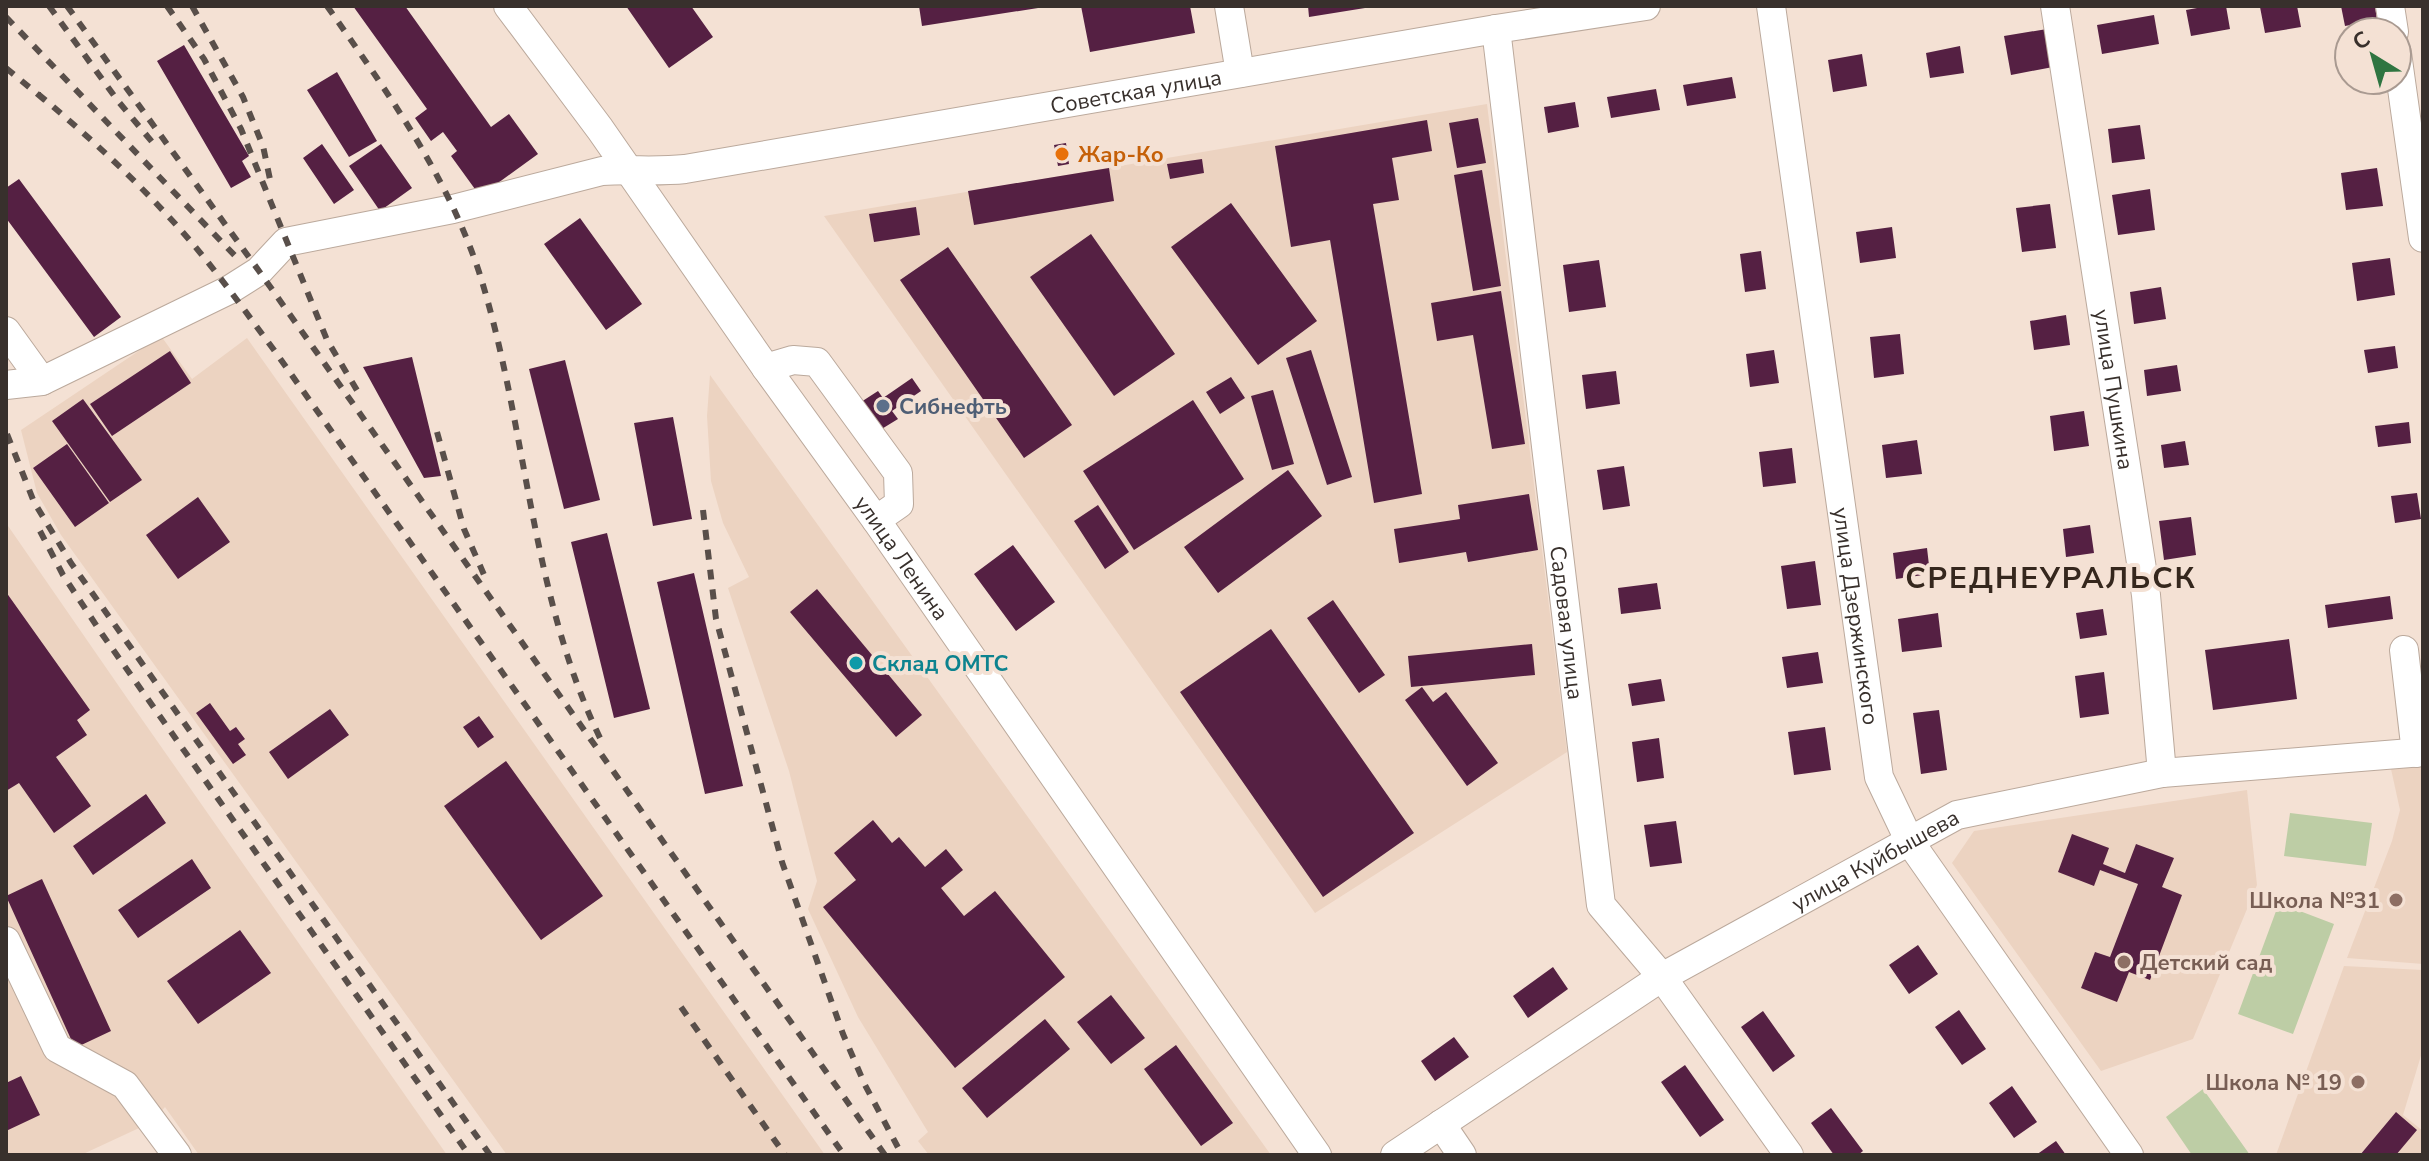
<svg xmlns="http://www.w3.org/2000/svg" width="2429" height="1161" font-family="'Nunito Sans',sans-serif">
<rect width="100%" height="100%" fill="#f4e1d4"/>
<path fill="#ecd3c1" d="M1487 104 1567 752 1315 913 824 216Z
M161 336 192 379 247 338 825 1155H507L61 535 37 493 21 430Z
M710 375 1271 1155H929L918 1141 928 1132 858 1017 808 909 817 881 789 771 728 588 749 577 723 523 711 481 707 416Z
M6 523 127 698 447 1155H199L165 1107 152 1122 81 1155H6Z
M2423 767V964L2347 958 2392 841 2400 810 2391 769Z
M2247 790 2257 885 2193 1039 2101 1071 1952 863 1974 831Z
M2344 966 2423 970V1049L2403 1115 2423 1131V1155H2276Z"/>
<path fill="#bdcda5" d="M2290 813 2372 823 2366 866 2284 856Z
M2279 903 2334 924 2293 1034 2238 1014Z
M2203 1089 2250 1155H2192L2166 1117Z"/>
<path fill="#552043" d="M353 6H405L491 127 509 114 538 154 480 196 451 156 457 151 443 132 431 141 415 118 427 109Z
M626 6H691L713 37 669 68Z
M919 6H1038V8L922 26Z
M1081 6H1190L1195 33 1090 52Z
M1308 6H1365V8L1309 17Z
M2208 6H2226L2230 29 2191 36 2186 10Z
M2268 6H2297L2301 27 2265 33 2260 7Z
M2341 6H2375L2377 20 2345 26Z
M2154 15 2159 44 2102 54 2097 25Z
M2047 29 2053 67 2011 75 2004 36Z
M184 45 249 156 242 161 251 177 231 188 157 61Z
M1960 46 1964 73 1930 78 1926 53Z
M1862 54 1867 86 1833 92 1828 60Z
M337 72 377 141 349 157 307 90Z
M1732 77 1736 98 1687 106 1683 85Z
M1656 89 1660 110 1611 118 1607 97Z
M1575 102 1579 127 1548 133 1544 107Z
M1478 118 1486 163 1457 168 1449 123Z
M1427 120 1432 151 1392 158 1399 200 1373 204 1422 494 1374 503 1330 240 1291 247 1275 146Z
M2140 125 2145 159 2112 163 2108 129Z
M1066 143 1069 164 1058 166 1054 145Z
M322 144 354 190 334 204 303 158Z
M381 144 412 188 380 211 349 166Z
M1202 159 1204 173 1170 179 1167 164Z
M1109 168 1114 201 974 225 968 191Z
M2377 168 2383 206 2346 210 2341 173Z
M1482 170 1501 286 1473 291 1454 175Z
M19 179 121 317 94 337 6 218V188Z
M2150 189 2155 230 2118 235 2112 195Z
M1231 203 1317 321 1258 365 1171 247Z
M2050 204 2056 248 2022 252 2016 208Z
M916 207 920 235 874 242 869 214Z
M580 218 642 304 606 330 544 244Z
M1892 227 1896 258 1860 263 1856 232Z
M1091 234 1175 354 1114 396 1030 277Z
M948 247 1072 425 1024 458 900 280Z
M1761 251 1766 289 1745 292 1740 254Z
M2390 258 2395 295 2357 301 2352 263Z
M1599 260 1606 307 1569 312 1563 265Z
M2161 287 2166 319 2134 324 2130 292Z
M1501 291 1525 444 1492 449 1473 335 1437 341 1431 303Z
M2066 315 2070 345 2034 350 2030 321Z
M1900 334 1904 374 1874 378 1870 337Z
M2395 346 2398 368 2368 373 2364 350Z
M1311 350 1352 477 1327 485 1286 358Z
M1774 350 1779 383 1750 387 1746 354Z
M170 351 191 383 112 436 90 404Z
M412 357 441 476 424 478 363 367Z
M565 360 600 500 564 509 529 369Z
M2177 365 2181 391 2147 396 2144 370Z
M1616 371 1620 404 1586 409 1582 375Z
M1231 377 1245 398 1220 414 1206 392Z
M912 378 921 391 892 411 898 419 880 430 861 402 878 391 883 398Z
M1273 390 1294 464 1272 470 1251 396Z
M83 399 142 480 110 502 52 421Z
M1193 400 1244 479 1134 550 1083 471Z
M2084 411 2089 446 2054 451 2050 416Z
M673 417 692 519 653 526 634 423Z
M2409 422 2411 443 2378 447 2375 426Z
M1917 440 1922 474 1886 478 1882 445Z
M2185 441 2189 465 2164 468 2161 445Z
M67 444 109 503 75 527 33 468Z
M1792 448 1796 483 1763 487 1759 452Z
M1624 466 1630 506 1603 510 1597 470Z
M1288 470 1322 516 1218 593 1184 547Z
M2417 493 2421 519 2395 523 2391 496Z
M1529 494 1538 550 1468 562 1466 552 1399 563 1394 529 1460 519 1458 505Z
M198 497 230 542 178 579 146 535Z
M1098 505 1129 552 1105 569 1074 521Z
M2191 517 2196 555 2164 560 2159 521Z
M2090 525 2094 553 2066 557 2063 529Z
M607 533 650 709 614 718 571 542Z
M1013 545 1055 602 1016 631 974 574Z
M1927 548 1930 574 1896 579 1893 553Z
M1815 561 1821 605 1787 609 1781 566Z
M694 573 743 786 705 794 657 582Z
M1657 583 1661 609 1621 614 1618 588Z
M817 589 922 715 896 737 790 612Z
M6 592 90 710 77 720 87 735 56 757 91 806 54 833 19 783 6 791Z
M2390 596 2393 619 2328 628 2325 605Z
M1333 600 1385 675 1359 693 1307 618Z
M2103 609 2107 635 2080 639 2076 613Z
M1938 613 1942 647 1902 652 1898 619Z
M1271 629 1414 833 1323 897 1180 692Z
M2289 639 2297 699 2213 710 2205 650Z
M1532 644 1535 675 1411 687 1408 656Z
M1818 652 1823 683 1787 688 1782 657Z
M2104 672 2109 714 2080 718 2075 676Z
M1661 679 1665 701 1632 706 1628 684Z
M1422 687 1433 702 1446 692 1498 763 1467 786 1405 700Z
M210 703 230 731 236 727 245 739 238 744 246 755 233 764 196 713Z
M330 709 349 735 288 779 269 752Z
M1939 710 1947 770 1921 774 1913 713Z
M479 716 494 737 478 748 463 727Z
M1825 727 1831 770 1794 775 1788 732Z
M1659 738 1664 778 1637 782 1632 742Z
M506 761 603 896 541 940 444 806Z
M146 794 166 823 93 875 73 846Z
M873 820 892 843 899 837 925 867 946 849 963 870 941 888 964 916 995 891 1065 977 955 1068 823 907 856 880 834 853Z
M1676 821 1682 863 1650 867 1644 825Z
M2072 834 2109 848 2103 864 2125 873 2136 844 2174 858 2162 887 2182 895 2150 980 2129 972 2117 1002 2081 988 2095 952 2110 957 2138 884 2100 870 2094 886 2058 872Z
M192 859 211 888 138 938 118 910Z
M42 879 111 1031 75 1048 6 896Z
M240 930 271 973 198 1024 167 981Z
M1918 945 1938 974 1909 994 1889 965Z
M1553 967 1568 989 1528 1018 1513 996Z
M1111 995 1145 1038 1111 1064 1077 1022Z
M1959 1010 1986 1049 1962 1065 1935 1027Z
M1763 1011 1795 1056 1773 1072 1741 1027Z
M1045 1019 1070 1049 987 1118 962 1088Z
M1454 1037 1469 1057 1435 1081 1421 1061Z
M1176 1045 1233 1123 1201 1146 1144 1069Z
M1685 1065 1724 1120 1700 1137 1661 1082Z
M21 1076 40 1115 6 1131V1083Z
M2012 1086 2037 1122 2014 1138 1989 1103Z
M1831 1108 1863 1151 1858 1155H1834L1811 1123Z
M2396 1112 2417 1130 2396 1155H2360Z
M2056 1141 2066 1155H2036Z"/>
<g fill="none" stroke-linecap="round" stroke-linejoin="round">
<g stroke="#bba99c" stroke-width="30">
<g id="minor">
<path id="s1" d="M508 6 600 129 766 368 876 520 1317 1155"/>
<path d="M1229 6 1240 73"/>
<path id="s2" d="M1771 6 1879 777 1910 842 2129 1155"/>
<path id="s3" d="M2055 6 2146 595 2162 773"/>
<path d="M2390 6 2394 32"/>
<path id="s4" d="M1496 29 1601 905 1662 977 1789 1155"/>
<path d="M2397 53 2423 238"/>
<path d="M6 331 42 381"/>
<path d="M766 368 793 360 817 362 898 473 899 504 876 520"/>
<path id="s5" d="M6 385 42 381 229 290 259 271 286 242 453 209 602 171C630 169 657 172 685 169L1496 29 1646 6"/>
<path d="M2404 650 2416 753"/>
<path d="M6 941 57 1048 125 1085 177 1155"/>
<path d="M1441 1124 1462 1155"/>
<path id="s6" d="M1395 1155 1662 977 1957 815 2162 773 2423 752"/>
</g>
</g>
<use href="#minor" stroke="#fff" stroke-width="28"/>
<path stroke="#594f4a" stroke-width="6" stroke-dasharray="10 10" stroke-linecap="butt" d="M49 6 118 101 153 143
M67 6 259 271 885 1155
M167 6 204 59 241 129 327 340 361 397
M192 6 243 97 263 146 271 184
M327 6C386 90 448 176 480 275 528 429 530 598 603 744
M6 17 240 261
M6 68 46 101
M38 94C92 139 146 189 192 243 221 277 247 314 274 350L844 1155
M437 432 464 529 485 577
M7 434 34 502 71 563 490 1155
M703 510 716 619 782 862 843 1034 865 1085 902 1155
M40 531 63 575 102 634 469 1155
M681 1007 785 1155"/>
</g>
<circle fill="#e8710a" stroke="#f4e1d4" stroke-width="3" cx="1062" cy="154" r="8"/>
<circle fill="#5c6f8a" stroke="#f4e1d4" stroke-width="3" cx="883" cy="406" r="8"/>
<circle fill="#0f9aa8" stroke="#f4e1d4" stroke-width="3" cx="856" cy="663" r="8"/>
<g fill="#8d6e63" stroke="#f4e1d4" stroke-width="3">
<circle cx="2396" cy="900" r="8"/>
<circle cx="2124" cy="962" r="8"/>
<circle cx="2358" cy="1082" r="8"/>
</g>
<g text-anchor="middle" stroke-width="8" stroke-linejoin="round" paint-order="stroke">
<g font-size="22" fill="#38302c" stroke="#f4e1d4">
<text dy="8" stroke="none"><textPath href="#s5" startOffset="1184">Советская улица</textPath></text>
<text dy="8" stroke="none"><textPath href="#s3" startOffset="388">улица Пушкина</textPath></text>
<text dy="8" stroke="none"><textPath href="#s1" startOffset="678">улица Ленина</textPath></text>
<text dy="8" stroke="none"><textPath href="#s2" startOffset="616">улица Дзержинского</textPath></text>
<text dy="8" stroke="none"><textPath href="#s4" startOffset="598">Садовая улица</textPath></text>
<text dy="8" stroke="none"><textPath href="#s6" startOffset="564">улица Куйбышева</textPath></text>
</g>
<g font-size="22" font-weight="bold" fill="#c56008" stroke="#f4e1d4" text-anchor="start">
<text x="1078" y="162">Жар-Ко</text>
</g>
<g font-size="22" font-weight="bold" fill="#4e5e75" stroke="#f4e1d4" text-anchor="start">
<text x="899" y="414">Сибнефть</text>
</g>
<g font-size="22" font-weight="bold" fill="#0d838f" stroke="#f4e1d4" text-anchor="start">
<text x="872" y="671">Склад ОМТС</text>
</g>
<g font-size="22" font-weight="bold" fill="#785e54" stroke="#f4e1d4" text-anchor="end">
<text x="2380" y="908">Школа №31</text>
<text x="2140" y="970" text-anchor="start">Детский сад</text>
<text x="2342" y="1090">Школа № 19</text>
</g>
<g font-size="30" font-weight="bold" letter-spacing="2" fill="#35271d" stroke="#f4e1d4">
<text x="2051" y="588">СРЕДНЕУРАЛЬСК</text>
</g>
</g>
<rect width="2429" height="1161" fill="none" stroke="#38302c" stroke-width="16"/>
<g transform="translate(2373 56) rotate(323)"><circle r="38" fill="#f4e1d4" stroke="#a99a91" stroke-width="2"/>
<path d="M0-6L14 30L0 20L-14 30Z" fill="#2f7541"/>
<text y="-12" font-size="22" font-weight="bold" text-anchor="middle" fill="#38302c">С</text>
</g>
</svg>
